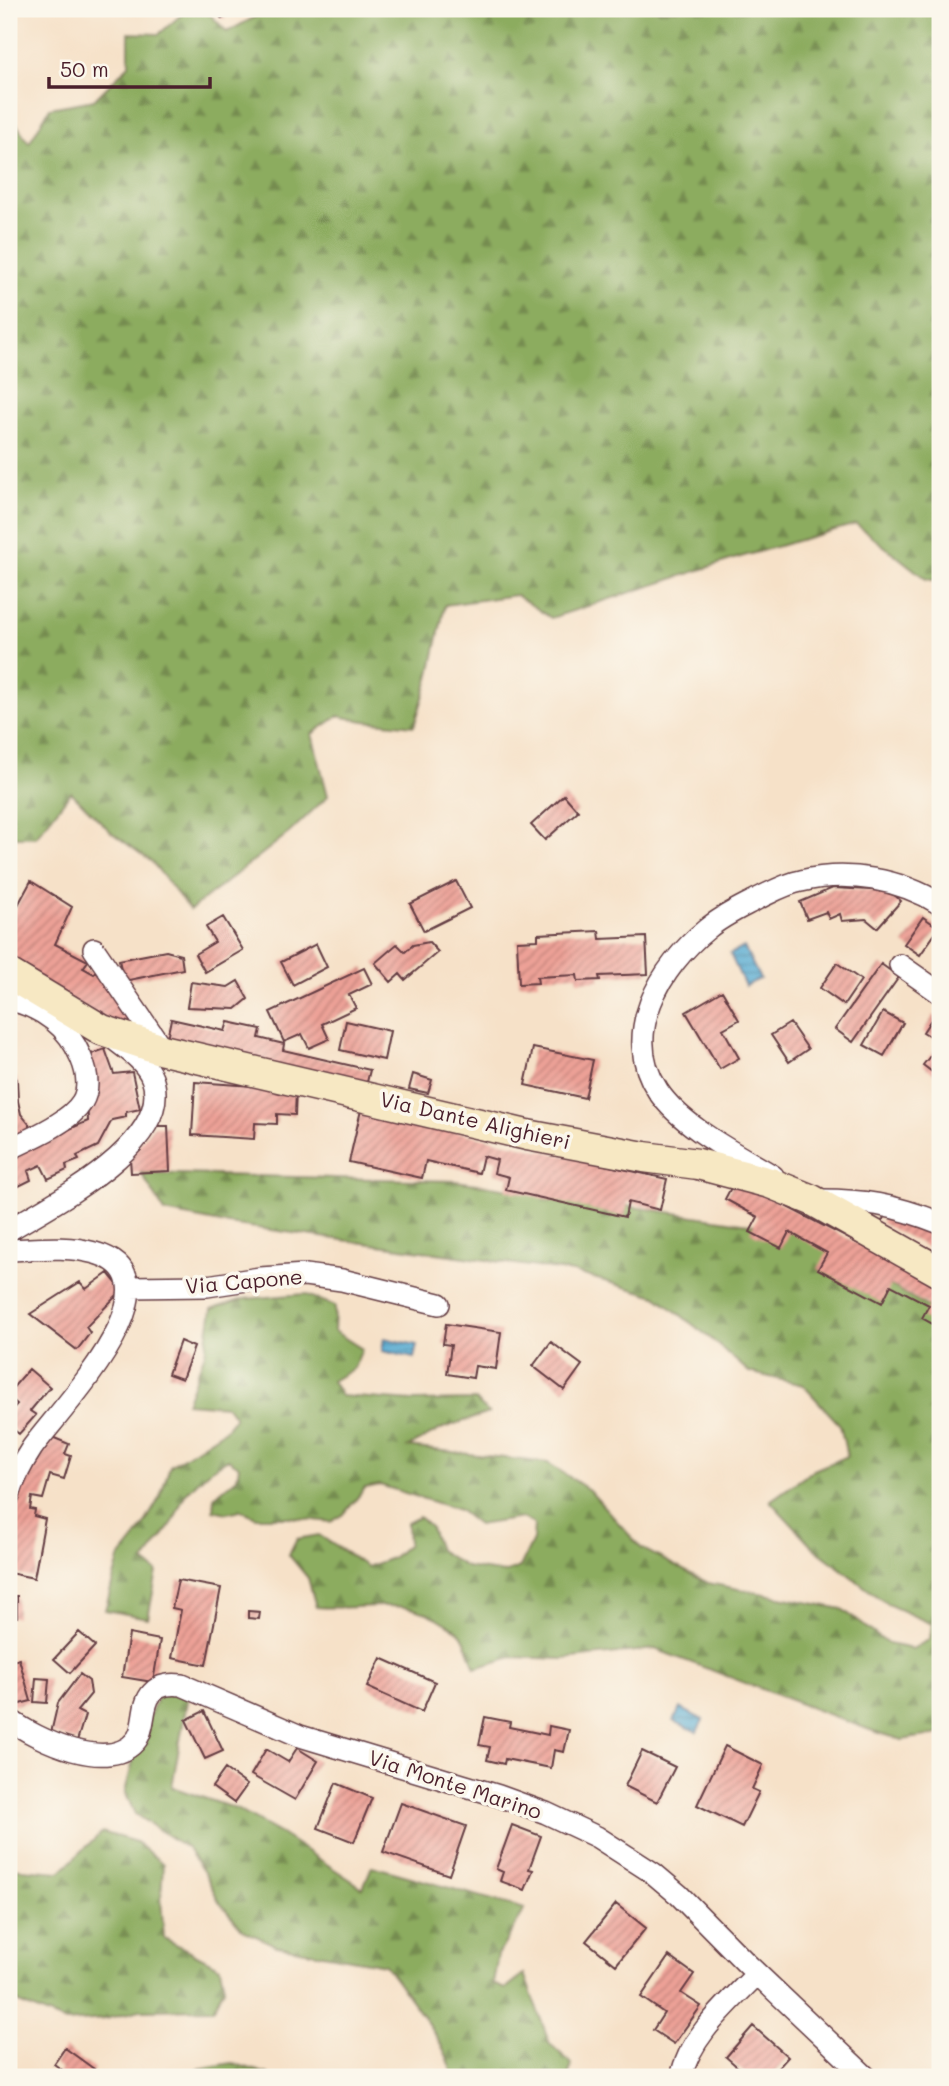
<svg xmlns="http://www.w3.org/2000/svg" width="949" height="2086" font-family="Mali,sans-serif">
<defs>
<pattern id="forest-firs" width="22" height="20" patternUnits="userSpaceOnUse" patternTransform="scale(1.75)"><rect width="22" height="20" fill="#8cac5f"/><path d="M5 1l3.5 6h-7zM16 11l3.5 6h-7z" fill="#748b4f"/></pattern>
<pattern id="water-rules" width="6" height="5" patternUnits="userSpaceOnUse" patternTransform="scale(1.75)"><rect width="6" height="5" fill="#56abd2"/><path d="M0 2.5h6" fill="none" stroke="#498bab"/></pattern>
<pattern id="building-hatch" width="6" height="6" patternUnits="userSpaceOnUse" patternTransform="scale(1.75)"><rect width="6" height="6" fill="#eda197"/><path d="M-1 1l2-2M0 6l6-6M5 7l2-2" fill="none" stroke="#c2837b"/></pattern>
</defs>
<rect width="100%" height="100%" fill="#fbf7ec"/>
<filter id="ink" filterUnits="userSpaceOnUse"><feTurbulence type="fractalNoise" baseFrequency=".0143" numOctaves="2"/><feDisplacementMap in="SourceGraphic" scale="14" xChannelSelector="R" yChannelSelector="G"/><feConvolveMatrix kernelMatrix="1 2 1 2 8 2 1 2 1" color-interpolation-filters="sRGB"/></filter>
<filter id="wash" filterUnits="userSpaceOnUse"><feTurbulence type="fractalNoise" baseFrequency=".00686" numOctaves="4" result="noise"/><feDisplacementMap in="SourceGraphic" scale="28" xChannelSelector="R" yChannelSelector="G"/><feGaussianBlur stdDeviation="1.57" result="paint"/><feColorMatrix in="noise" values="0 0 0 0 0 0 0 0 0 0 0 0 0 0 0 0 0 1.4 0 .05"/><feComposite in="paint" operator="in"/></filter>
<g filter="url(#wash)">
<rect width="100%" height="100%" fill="#f6e1c8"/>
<path fill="url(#forest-firs)" stroke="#6b6645" stroke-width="2" d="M188 9H205L227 32 270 9H940V581L926 579 856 524 737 558 551 618 516 595 445 605 429 679 414 726 364 721 338 716 312 734 328 796 290 832 190 910 152 862 111 832 71 792 36 837H9V92L15 122 29 143 50 108 94 100 129 65V33L159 34Z
M141 1173 456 1181 797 1231 940 1314V1734L902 1740 870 1730 655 1649 563 1659 512 1657 475 1668C471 1658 467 1641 460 1633 457 1629 451 1626 447 1624 405 1594 364 1611 316 1607L308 1578 289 1555 297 1539 319 1535 367 1567 392 1558 408 1544 407 1523 419 1517 431 1528 439 1550 466 1567 504 1573 520 1567 533 1540 534 1524 522 1518 478 1525 459 1510 380 1485 365 1488 344 1514 331 1522 289 1517H256L241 1510 227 1513 213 1510 214 1497 237 1478 239 1466 228 1459 209 1471 185 1494 173 1522 144 1562 157 1572 148 1618 105 1610 119 1559 138 1535 160 1497 170 1466 225 1430 235 1418 227 1406 186 1403 205 1353 212 1309 244 1299 305 1294 335 1306 334 1331 362 1349 354 1368 332 1381 341 1396 413 1401 475 1400 489 1413 443 1428 408 1447 548 1463 589 1490 641 1548 708 1583 842 1609 888 1644 912 1649 930 1639 932 1624 887 1604 815 1549 770 1501 814 1470 847 1456 840 1425 803 1385 749 1372 710 1338 656 1296 573 1272 221 1223 165 1212Z
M159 1693 188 1695 172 1787 236 1809 281 1834 363 1888 372 1866 525 1909 498 1955 493 1984 505 1989 524 1974 550 2044 572 2064 568 2077H453C449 2044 405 1993 385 1965L277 1946 243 1930 220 1903 205 1874 188 1849 135 1814 125 1792 137 1746Z
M102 1832 136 1842 163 1864 161 1899 164 1938 220 1967 224 1988 213 2009 140 2010 105 2019 66 2022 9 1999V1868L60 1872Z
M232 2063 268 2074 270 2077H186L198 2069Z"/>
<path fill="url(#water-rules)" stroke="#50657e" stroke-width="2" d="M744 947 760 979 745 986 730 954Z
M384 1338 417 1345 414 1358 382 1351Z
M680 1708 703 1720 697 1732 674 1721Z"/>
<g id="blocks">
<path fill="url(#building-hatch)" d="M215 9H237L222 19Z
M564 795 578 811 545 840 531 825Z
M31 881 72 907 55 944 88 961 83 968 94 974 97 971 132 1019 125 1031 9 963V914L12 916Z
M456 881 470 908 424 931 410 904Z
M833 888 890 891 901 901 877 928 866 919 842 921 840 914 829 919 826 912 807 919 800 902Z
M223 917 243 950 205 972 195 954 215 942 206 927Z
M923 917 939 928 920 955 904 944Z
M599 931 600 939 646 937 648 974 599 976 600 980 578 981 577 975 537 977 538 983 519 984 517 941 538 940V934Z
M429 942 438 952 405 980 400 974 391 982 375 963 397 944 405 952 413 945Z
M316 944 327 967 293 985 281 962Z
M166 951 181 955 183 969 124 981 119 960Z
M837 963 861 980 844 1005 820 988Z
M881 964 899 977 853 1042 835 1029Z
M364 968 372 984 349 995 356 1008 322 1024 329 1039 309 1048 302 1034 284 1042 270 1012Z
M238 981 248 999 236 1009 187 1007 191 982 228 987Z
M722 991 739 1020 723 1029 739 1058 720 1069 686 1012Z
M883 1012 903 1023 884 1056 864 1045Z
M934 1015 940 1019V1042L923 1032Z
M171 1019 225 1031 228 1022 261 1029 259 1038 284 1044 283 1050 370 1070 365 1090 166 1043Z
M346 1021 390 1031 384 1060 340 1050Z
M790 1023 808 1049 789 1062 771 1035Z
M938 1046 940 1047V1078L923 1065Z
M533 1048 593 1060 585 1098 525 1085Z
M105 1049 114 1074 132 1072 140 1109 126 1112V1117L112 1120 98 1146 77 1156 79 1160 66 1165 67 1170 48 1179 41 1165 28 1171 31 1180 9 1191V1155L88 1121 86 1056Z
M9 1074H13L17 1079 18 1101 21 1114 29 1124V1130L17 1136H9Z
M413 1074 432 1080 428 1093 409 1089Z
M195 1082 296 1089 295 1115 277 1114V1124L255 1123 254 1139 192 1135Z
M361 1110 667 1179 660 1210 628 1202 625 1217 506 1190 509 1177 494 1173 497 1160 483 1156 479 1173 426 1161 422 1178 349 1162Z
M153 1126H168L170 1171 131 1173 130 1157Z
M735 1180 940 1286V1328L922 1318 929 1305 891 1285 882 1303 818 1269 827 1253 789 1232 781 1248 750 1232 758 1217 725 1199Z
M889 1208 940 1235V1254L881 1223Z
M108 1273 122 1290 86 1327 90 1333 77 1350 30 1314 80 1282 86 1289Z
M446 1324 501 1332 496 1369 475 1366 473 1378 447 1374 451 1345 443 1344Z
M180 1341 194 1347 182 1379 168 1374Z
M551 1342 582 1365 564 1390 533 1366Z
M29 1369 50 1387 30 1411 36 1415 19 1434 9 1426V1413L17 1404 9 1397V1392Z
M47 1435 69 1444 65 1454 71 1456 64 1479 50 1475 43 1499 32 1497 30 1509 35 1510 34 1516 45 1519 34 1578 9 1573V1518L16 1486Z
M178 1580 221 1588 206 1665 172 1658 181 1610 172 1608Z
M9 1596H17V1617H9Z
M248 1611 260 1612 259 1619 248 1618Z
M79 1632 95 1646 70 1673 54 1659Z
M129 1634 160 1640 153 1682 122 1677Z
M381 1658 435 1682 422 1712 367 1687Z
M19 1659 31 1701 12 1706 9 1693V1662Z
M80 1674 89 1681 91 1694 77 1711 85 1715 77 1741 51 1733 58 1703Z
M36 1678 49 1679 47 1703 34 1702Z
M204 1711 223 1751 205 1759 186 1720Z
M485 1717 510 1722 509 1727 548 1735 549 1726 569 1730 564 1752 554 1750 551 1768 505 1759 504 1764 487 1760 490 1747 479 1745Z
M725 1746 763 1765 752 1789 759 1792 742 1827 697 1805Z
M297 1748 318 1761 295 1800 251 1775 266 1749 288 1762Z
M642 1751 675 1767 657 1802 625 1786Z
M225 1769 247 1785 234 1803 212 1787Z
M336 1783 372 1798 354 1842 318 1828Z
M401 1803 466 1826 449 1875 383 1852Z
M512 1825 541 1836 529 1869 533 1870 525 1890 500 1881 503 1872 496 1869Z
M616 1904 646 1928 616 1965 586 1941Z
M669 1956 694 1974 681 1993 701 2006 674 2044 653 2030 664 2013 641 1997Z
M753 2026 788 2057 770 2077H749L726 2057Z
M65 2048 94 2069 88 2077H56L62 2070 54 2064Z"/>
</g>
</g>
<g filter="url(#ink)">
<use href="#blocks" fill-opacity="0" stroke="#643c43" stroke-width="2"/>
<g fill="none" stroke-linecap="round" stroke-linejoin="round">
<g stroke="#643c43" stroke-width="24">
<path id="street" d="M94 949 163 1050
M900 965 940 993
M9 1000C25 1003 40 1010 53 1020 74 1036 97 1077 82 1102 70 1122 30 1139 9 1149
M773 1176C737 1154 682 1127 658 1091 620 1034 660 967 707 929 722 916 740 908 757 899 772 892 785 884 801 881 848 870 900 879 940 904
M813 1200C861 1199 895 1205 940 1223
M9 1230C51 1204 176 1142 152 1078 146 1062 128 1050 115 1040
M9 1250C37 1249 67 1245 95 1253 189 1279 58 1411 32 1448 22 1463 14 1478 9 1496
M130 1287 207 1286 260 1278 305 1275 342 1280 439 1304
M9 1719C35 1739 111 1775 137 1739 146 1726 141 1705 152 1693 160 1684 171 1684 182 1685L300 1736 499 1796 546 1813 597 1837 653 1873 679 1895 747 1964 866 2077
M681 2077C690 2036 729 2003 757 1974"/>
</g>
<g stroke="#643c43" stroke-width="33">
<path id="secondary" d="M9 974 102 1030 163 1050 527 1135 644 1157 698 1164 770 1183 812 1200 940 1272"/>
</g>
<use href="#street" stroke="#fff" stroke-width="21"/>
<use href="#secondary" stroke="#f7e8c3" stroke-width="30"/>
</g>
</g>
<g text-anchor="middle" stroke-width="7" stroke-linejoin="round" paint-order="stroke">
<g font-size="21" fill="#4a1f2b" stroke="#fbf7ec">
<text transform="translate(475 1121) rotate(13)" y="7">Via Dante Alighieri</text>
<text transform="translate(244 1282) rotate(-5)" y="7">Via Capone</text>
<text transform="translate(455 1785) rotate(18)" y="7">Via Monte Marino</text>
</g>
</g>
<rect width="949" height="2086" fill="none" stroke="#fbf7ec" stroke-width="35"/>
<path d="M49 77v10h161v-10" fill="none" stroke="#4a1f2b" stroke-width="3.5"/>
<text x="60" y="77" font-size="21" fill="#4a1f2b" stroke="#fbf7ec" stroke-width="5" paint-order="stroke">50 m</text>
</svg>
